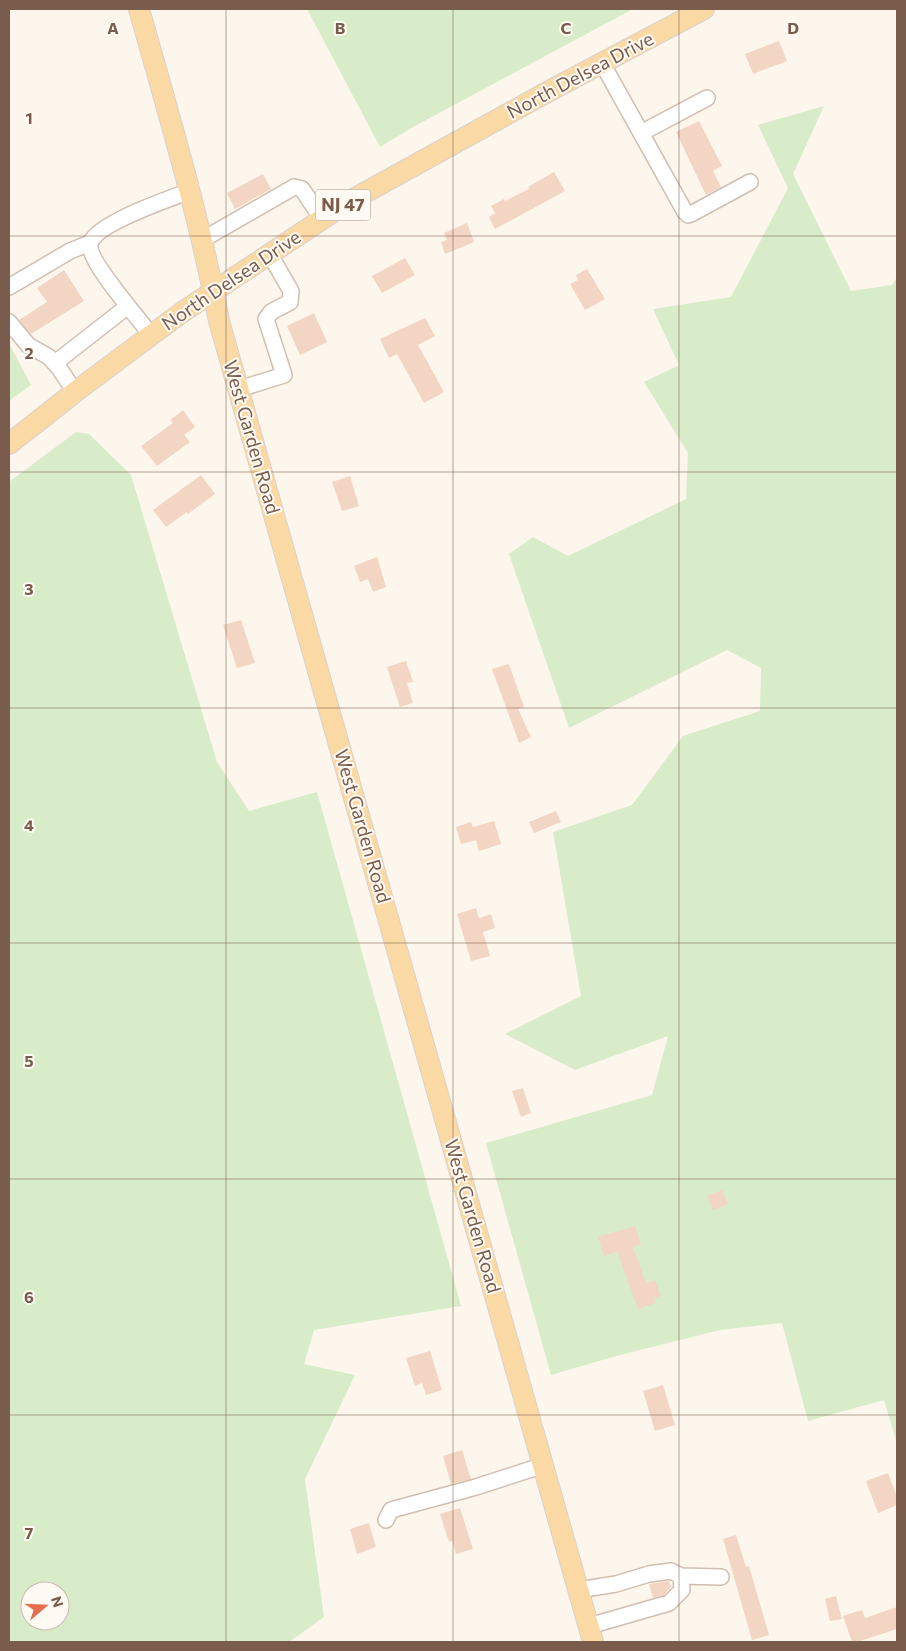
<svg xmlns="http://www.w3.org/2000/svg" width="906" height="1651" font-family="Commissioner,sans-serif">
<rect width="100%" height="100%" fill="#fdf6ec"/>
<path fill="#d8ecc9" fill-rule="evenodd" d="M307 9H633L413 127 380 147Z
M824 106 793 174 851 291 892 285 897 277V1444L884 1400 808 1421 782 1323 720 1330 616 1356 551 1375 486 1143 652 1095 668 1036 575 1070 505 1034 581 996 553 832 632 805 683 736 760 711 761 668 727 650 569 728 509 554 533 537 568 556 686 499 688 453 644 382 679 365 653 309 731 297 788 188 758 125Z
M9 343 31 385 9 401Z
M76 432 89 434 131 475 217 762 249 811 317 792 461 1306 314 1330 304 1364 355 1375 305 1479 324 1617 289 1642H9V482ZM30 1591H60V1621H30Z"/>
<path fill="#f3d5c3" d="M779 41 787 61 753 74 745 54Z
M699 121 722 166 713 171 721 187 706 195 676 132Z
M554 172 565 191 495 229 489 217 495 213 491 206 504 199 505 201 529 189 528 187Z
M263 174 271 189 235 209 227 193Z
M467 223 474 242 445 254 441 242 447 240 444 233Z
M405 258 415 275 382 293 372 276Z
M587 269 605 299 585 310 570 284 578 280 576 275Z
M64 270 84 301 31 334 19 320 47 302 37 288Z
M314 313 327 342 300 355 287 326Z
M425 318 435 336 418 345 444 392 424 403 397 354 389 358 380 339Z
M183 410 195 427 184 435 190 442 157 466 141 446 173 423 170 420Z
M201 475 215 494 188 514 187 512 166 527 153 510Z
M350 476 359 506 342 511 332 482Z
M377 557 386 587 373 592 368 579 360 582 354 566Z
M241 620 255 663 237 668 223 625Z
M406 661 413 682 407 683 413 703 400 707 387 667Z
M509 664 524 707 518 709 531 737 519 743 492 669Z
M556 811 561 822 534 833 529 822Z
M494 821 501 844 479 851 476 840 461 844 456 827 471 822 473 827Z
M476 908 479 918 491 914 495 928 483 932 490 956 471 961 457 914Z
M523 1088 531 1113 521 1117 512 1091Z
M722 1190 728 1204 713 1210 707 1196Z
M635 1226 641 1244 633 1247 646 1283 655 1280 661 1296 654 1298 656 1303 638 1309 617 1251 604 1256 598 1237Z
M430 1351 442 1390 426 1395 422 1383 415 1386 406 1358Z
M663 1385 675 1425 655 1431 643 1391Z
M462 1450 471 1479 451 1484 443 1456Z
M888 1473 897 1497V1505L878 1513 866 1481Z
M460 1508 473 1549 456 1554 452 1541 449 1542 440 1514Z
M369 1523 376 1547 357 1554 350 1529Z
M736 1535 746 1567 749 1566 769 1635 752 1640 723 1539Z
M669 1581 671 1587 664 1595 653 1598 649 1584Z
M836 1596 842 1619 830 1621 825 1599Z
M897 1607V1629L857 1642H852L843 1616 862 1610 865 1618Z"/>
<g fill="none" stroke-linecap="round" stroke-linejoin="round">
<g stroke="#d1beb0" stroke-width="18">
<path id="minor" d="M602 63 685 212 688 215 691 214 750 182
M641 133 707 98
M202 240 294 187 302 189 322 219
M9 287 70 251 90 243
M9 322 28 345 49 357 59 368 75 392
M151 335C140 320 87 260 90 244 95 224 171 198 190 191
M55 363 128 306
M239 389 284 375 266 319 271 312 290 302 291 291 269 253
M386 1520 391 1510 476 1487 544 1465
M578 1590 616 1584 649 1574 671 1571 681 1576 721 1577
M589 1626 669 1603 682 1590 681 1576"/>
</g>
<g stroke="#dad1cd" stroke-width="22">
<path id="major" d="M139 9C168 112 199 215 219 321L593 1642
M9 444 75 392 181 313 348 202 551 90 704 9"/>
</g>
<use href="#minor" stroke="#fff" stroke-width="15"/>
<use href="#major" stroke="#fbd9a5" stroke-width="20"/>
</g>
<path fill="none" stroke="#7a5c4d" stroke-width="1" stroke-opacity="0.55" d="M226 9V1642M453 9V1642M679 9V1642M9 236H897M9 472H897M9 708H897M9 943H897M9 1179H897M9 1415H897"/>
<g text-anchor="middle" stroke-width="4" stroke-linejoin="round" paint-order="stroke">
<rect fill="#fffaf3" stroke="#a28b7f" stroke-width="1" x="315.5" y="189.5" width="55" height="31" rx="4"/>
<g font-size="18" font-weight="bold" fill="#7a5c4d">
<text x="343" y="211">NJ 47</text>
</g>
<g font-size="19" fill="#7a5c4d" stroke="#fffaf3">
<text transform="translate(580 75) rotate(-28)" y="7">North Delsea Drive</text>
<text transform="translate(231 280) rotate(-34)" y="7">North Delsea Drive</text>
<text transform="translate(252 437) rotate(74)" y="7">West Garden Road</text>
<text transform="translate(363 826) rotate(74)" y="7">West Garden Road</text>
<text transform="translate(473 1216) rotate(74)" y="7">West Garden Road</text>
</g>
</g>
<g font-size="16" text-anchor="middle" font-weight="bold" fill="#7a5c4d" stroke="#fffaf3" stroke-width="4" stroke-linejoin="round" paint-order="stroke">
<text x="113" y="34">A</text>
<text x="340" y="34">B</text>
<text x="566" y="34">C</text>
<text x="793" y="34">D</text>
<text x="29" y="124">1</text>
<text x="29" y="359">2</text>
<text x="29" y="595">3</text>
<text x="29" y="831">4</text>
<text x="29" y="1067">5</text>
<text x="29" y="1303">6</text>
<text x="29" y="1539">7</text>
</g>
<rect width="906" height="1651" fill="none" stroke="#7a5c4d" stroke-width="20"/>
<g transform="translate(45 1606) rotate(71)"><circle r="24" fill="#fffaf3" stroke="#cabbb1"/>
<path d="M0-4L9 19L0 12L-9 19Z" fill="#e76f51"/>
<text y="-8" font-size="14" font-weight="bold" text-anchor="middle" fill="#7a5c4d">N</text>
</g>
</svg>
